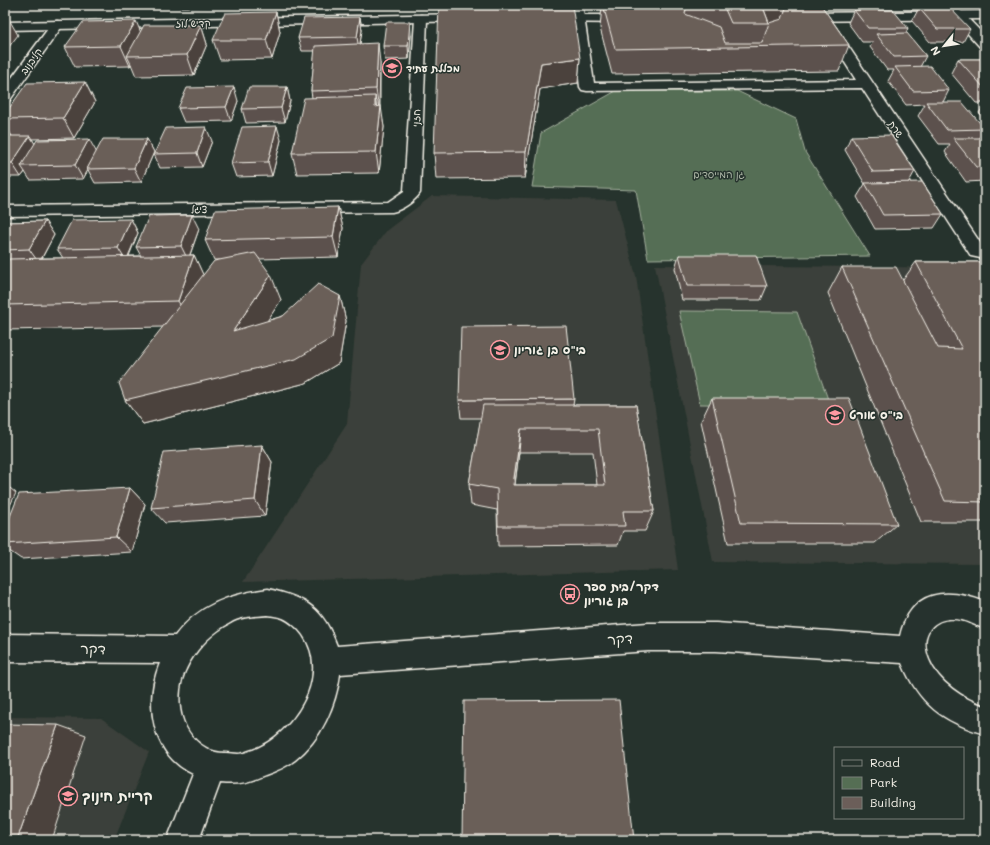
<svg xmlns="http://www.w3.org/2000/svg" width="990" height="845" font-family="Mali,'Playpen Sans Hebrew',sans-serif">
<rect width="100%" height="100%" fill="#26332d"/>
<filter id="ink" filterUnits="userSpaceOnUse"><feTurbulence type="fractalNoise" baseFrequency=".025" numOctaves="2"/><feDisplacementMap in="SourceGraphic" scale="8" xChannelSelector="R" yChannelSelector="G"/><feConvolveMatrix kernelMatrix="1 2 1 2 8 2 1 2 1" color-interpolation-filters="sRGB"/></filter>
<g filter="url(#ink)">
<path fill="#3b403a" d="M432 196 616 200 636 276 678 570 243 582 347 424 361 264 387 230Z
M655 265 985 268V564L713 562Z
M5 717 101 718 149 752 114 840H5Z"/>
<path fill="#556e54" stroke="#a4b09e" d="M616 91H737L796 119 805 152 870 256 648 259 636 190 532 187 541 133Z
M679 311 797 312 830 405 700 404Z"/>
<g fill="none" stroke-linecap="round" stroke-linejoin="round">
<g stroke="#f4f1e8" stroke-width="3">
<path id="street" d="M942 5H955L985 36V48L980 47Z
M577 6 581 7 583 10 594 83 856 80 823 28 824 25H834L983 247H985V259L971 256 862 88 587 91 582 90 580 87 571 10 573 7Z
M421 15 425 16 427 19 420 193C415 201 402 210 392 212L5 216V206L388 202 404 191 415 19 417 16Z
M57 21 61 22 63 25 10 100 5 101V87L53 22Z"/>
</g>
<g stroke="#f4f1e8" stroke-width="3">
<path id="secondary" d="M985 11V19L800 21 796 20 794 17 796 14 800 13Z
M468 14 472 15 474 18 472 21 5 30V22Z
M544 15H630L634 16 636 19 634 22 630 23 540 22 538 19 540 16Z
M268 589C307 598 323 608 337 646L648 623H716L900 636C911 589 947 587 985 602V629C977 626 970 622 962 620 934 614 918 633 929 660 938 682 963 699 985 706V734C943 722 919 704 902 663L716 651H648L340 674C336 705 321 740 295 760 286 767 276 771 265 775 249 782 238 785 220 783L199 840H167L193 774C151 754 144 703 160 663L5 662V634L175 636C198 605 230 594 268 589ZM268 615C273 616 278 616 283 618 290 621 299 629 303 635 332 677 294 734 253 750 248 751 243 754 238 754 234 754 230 753 226 753 219 753 212 752 206 748 176 731 173 691 189 663 199 646 213 632 230 623 240 616 256 616 268 615Z"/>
</g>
<use href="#street" fill="#26332d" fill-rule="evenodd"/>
<use href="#secondary" fill="#26332d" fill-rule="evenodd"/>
</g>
<path fill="#5c514d" stroke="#f4f1e8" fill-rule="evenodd" d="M20 5H75L20 6Z
M179 5H237L236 6 180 7Z
M602 5H821L849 45 839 71 612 74 600 28Z
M919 8 970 29 963 42H930L912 21Z
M854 10 908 28 906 33 926 56 920 67 949 90 943 102 985 129 979 138H985V181L966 182 945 152 950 144H939L918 116 925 104 906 105 888 81 894 70H887L870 47 873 42H862L848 23Z
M276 12 280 32 272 59 220 60 213 40Z
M360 17 362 30 360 44 380 63V107L384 127 379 173 297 174 292 153 312 98 311 91 315 51H302L298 38Z
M201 25 207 44 194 75 136 76 131 64 130 66 75 67 65 47 141 32Z
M411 35 409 59 385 60 383 46Z
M580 58 578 83 540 89 525 178 436 179 434 153Z
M958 59H985V103H976L951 73Z
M85 82 95 102 74 138 32 139 35 144 96 152 147 139 154 152 141 182 95 183 88 170 83 179 30 180 25 172 21 177H5V136H12L5 125V114Z
M287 87 290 101 285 122 246 123 242 109Z
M238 101 231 121 184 122 178 108Z
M985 104V120L979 113Z
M851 136 915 171 909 182 943 214 934 228 875 229 857 197 865 184 845 150Z
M281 140 272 176 236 177 231 163Z
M212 141 202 167 160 168 154 154Z
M338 207 343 228 338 257 259 259 281 300 267 321 283 316 340 296 346 321 339 363 306 383 143 424 125 400 163 327 5 330V266L6 264H5V222L45 221 54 235 42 258H63L57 249 131 219 138 233 129 256H141L136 247 199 229 190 255H194L203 275 220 260H214L205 240Z
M679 255 767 286 761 300H682L675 268Z
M916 262H985V522H921L828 293 842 267 903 280Z
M712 398 897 524 875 543H728L701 421Z
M574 399 573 405H636L654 511 645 531H623L618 545 498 546 497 510 471 505 469 484 481 418H461L459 400ZM519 452H593L597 485H515Z
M262 445 272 462 265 516 165 523 151 508Z
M130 488 145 504 132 552 21 559 5 548V529Z"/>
<path fill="#4b423e" stroke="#f4f1e8" d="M768 5H787L774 44 769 23 763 7Z
M276 12 280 32 272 59 266 40Z
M7 16 18 35 5 52V18Z
M360 17 362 30 359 50 357 37Z
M136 21 144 40 127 56 131 64 130 66 121 46Z
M410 22 411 35 409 59 408 46Z
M201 25 207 44 194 75 187 55Z
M378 43 380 63 379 109 376 89Z
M580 58 578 83 540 89 525 178 526 152 541 63Z
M85 82 95 102 74 138 63 118Z
M234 87 238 101 231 121 226 107Z
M287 87 290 101 285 122 281 108Z
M375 96 378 117 375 107Z
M381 106 384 127 379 173 376 152Z
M277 126 281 140 272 176 268 162Z
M206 127 212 141 202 167 197 153Z
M30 136 39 150 21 166 25 172 21 177 12 163Z
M89 139 97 153 87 169 88 170 83 179 75 165Z
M147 139 154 152 141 182 134 168Z
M338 207 343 228 338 257 333 237Z
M192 215 199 229 188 260 181 246Z
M131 219 138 233 126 261 118 248Z
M45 221 54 235 39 263 29 249Z
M194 255 206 281 192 326 178 301Z
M271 275 281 300 244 356 233 331Z
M340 296 346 321 339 363 306 383 143 424 125 400Z
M521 429 519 452 512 506 513 485Z
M262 445 272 462 265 516 255 500Z
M5 484 16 493 5 516Z
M130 488 145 504 132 552 116 537Z
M58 725 86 735 52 840H17Z"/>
<path fill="#6b5e59" stroke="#f4f1e8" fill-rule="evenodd" d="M439 5H572L580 58 541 63 526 152 434 153Z
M603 5H687L685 14 719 27 725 43H762L769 23 782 19 787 5H821L849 45 615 49Z
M720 5H768L763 7 769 23H731L724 7Z
M919 8H950L970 29H937Z
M854 10H893L908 28H868Z
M276 12 266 40H213L225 13Z
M360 17 357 37 298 38 304 18Z
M136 21 121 46 65 47 83 22Z
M386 22H410L408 46H383Z
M144 25H201L187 55 127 56Z
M907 33 926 56 894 57 876 34Z
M378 43 376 89 311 91 315 46Z
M958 59H985V89Z
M930 66 949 90 913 91 895 67Z
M85 82 63 118 5 119V114L27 83Z
M234 87 226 107 178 108 187 88Z
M249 87H287L281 108 242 109Z
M375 96V107L381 106 376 152 292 153 304 98Z
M926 102H962L985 129 947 130Z
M277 126 268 162 231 163 242 127Z
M206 127 197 153 154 154 166 128Z
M891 135 915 171 873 172 851 136Z
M5 136H30L12 163H5Z
M953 138H985V167H976Z
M89 139 75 165 21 166 37 140Z
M103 139H147L134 168 87 169Z
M922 182 943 214 883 215 865 183Z
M338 207 333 237 205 240 215 210Z
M192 215 181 246 136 247 149 216Z
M131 219 118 248 57 249 72 220Z
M45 221 29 249 5 250V222Z
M255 253 271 275 233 331 283 316 318 284 340 296 332 338 296 359 125 400 119 383 214 261Z
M194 255 178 301 5 305V266L9 259Z
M679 255H756L767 286H687Z
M916 262H985V502L945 501 842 267H896L938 348 962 349Z
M566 326 574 399 459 400 461 327Z
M712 398H849L897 524 741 523Z
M483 405H636L654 511H623L625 526H498L497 489 469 484ZM521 429H598L605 485H513Z
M262 445 255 500 151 508 164 452Z
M130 488 116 537 5 544V529L19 494Z
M619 700 634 840H462L464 701Z
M5 724 58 725 17 840H5Z"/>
</g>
<defs>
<g id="school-ring" transform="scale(1)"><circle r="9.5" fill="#26332d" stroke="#ff9aa2" stroke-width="1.5"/><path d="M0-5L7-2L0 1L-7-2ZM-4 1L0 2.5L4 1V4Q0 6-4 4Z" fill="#ff9aa2"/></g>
<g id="bus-ring" transform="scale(1)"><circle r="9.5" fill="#26332d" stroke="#ff9aa2" stroke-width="1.5"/><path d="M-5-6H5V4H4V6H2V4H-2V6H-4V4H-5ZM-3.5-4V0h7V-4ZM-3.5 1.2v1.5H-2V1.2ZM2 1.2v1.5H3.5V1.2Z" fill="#ff9aa2"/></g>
</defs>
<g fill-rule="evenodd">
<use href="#school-ring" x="392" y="68"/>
<use href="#school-ring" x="500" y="350"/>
<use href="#school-ring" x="835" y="415"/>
<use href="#bus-ring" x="570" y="594"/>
<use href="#school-ring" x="68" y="796"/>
</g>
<g text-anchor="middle" stroke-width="3" stroke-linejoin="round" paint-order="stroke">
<g font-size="10" fill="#f4f1e8" stroke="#26332d">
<text transform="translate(193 23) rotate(-1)" y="4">קדיש לוז</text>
<text transform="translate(31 61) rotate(-54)" y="4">קליבנוב</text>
<text transform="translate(416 118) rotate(-87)" y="4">חזני</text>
<text transform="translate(896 129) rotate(57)" y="4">שרת</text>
<text transform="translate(199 209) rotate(-1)" y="4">ציגל</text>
</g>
<g font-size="10" font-weight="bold" fill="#f4f1e8" stroke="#26332d" text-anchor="start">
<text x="406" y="72">מכללת עתיד</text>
</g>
<g font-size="10" fill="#b4bdad" stroke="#26332d">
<text x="719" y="178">גן המייסדים</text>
</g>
<g font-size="12" font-weight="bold" fill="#f4f1e8" stroke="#26332d" text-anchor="start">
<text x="514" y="354">בי"ס בן גוריון</text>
<text x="849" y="419">בי"ס אורט</text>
<text x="584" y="591">דקר/בית ספר<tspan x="584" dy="14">בן גוריון</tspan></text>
</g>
<g font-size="14" fill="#f4f1e8" stroke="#26332d">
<text transform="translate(620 639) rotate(-4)" y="5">דקר</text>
<text transform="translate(93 649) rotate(1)" y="5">דקר</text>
</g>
<g font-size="14" font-weight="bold" fill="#f4f1e8" stroke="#26332d" text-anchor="start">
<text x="82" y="801">קריית חינוך</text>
</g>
</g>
<rect width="990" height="845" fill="none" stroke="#26332d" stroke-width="20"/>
<rect x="10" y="10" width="970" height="825" fill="none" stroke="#f4f1e8" stroke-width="1.5" filter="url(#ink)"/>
<rect x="834" y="747" width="130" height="72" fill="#26332d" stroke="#787f78"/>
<rect x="842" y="760" width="20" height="6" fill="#26332d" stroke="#787f78"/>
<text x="870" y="767" font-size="12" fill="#f4f1e8">Road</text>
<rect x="842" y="777" width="20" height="12" fill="#556e54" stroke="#787f78"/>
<text x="870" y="787" font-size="12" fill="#f4f1e8">Park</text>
<rect x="842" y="797" width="20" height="12" fill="#6b5e59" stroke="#787f78"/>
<text x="870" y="807" font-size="12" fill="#f4f1e8">Building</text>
<g transform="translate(944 46) rotate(240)" stroke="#26332d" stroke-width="3" paint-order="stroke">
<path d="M0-3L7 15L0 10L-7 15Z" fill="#f4f1e8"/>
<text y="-6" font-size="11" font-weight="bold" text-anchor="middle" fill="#f4f1e8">N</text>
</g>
</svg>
